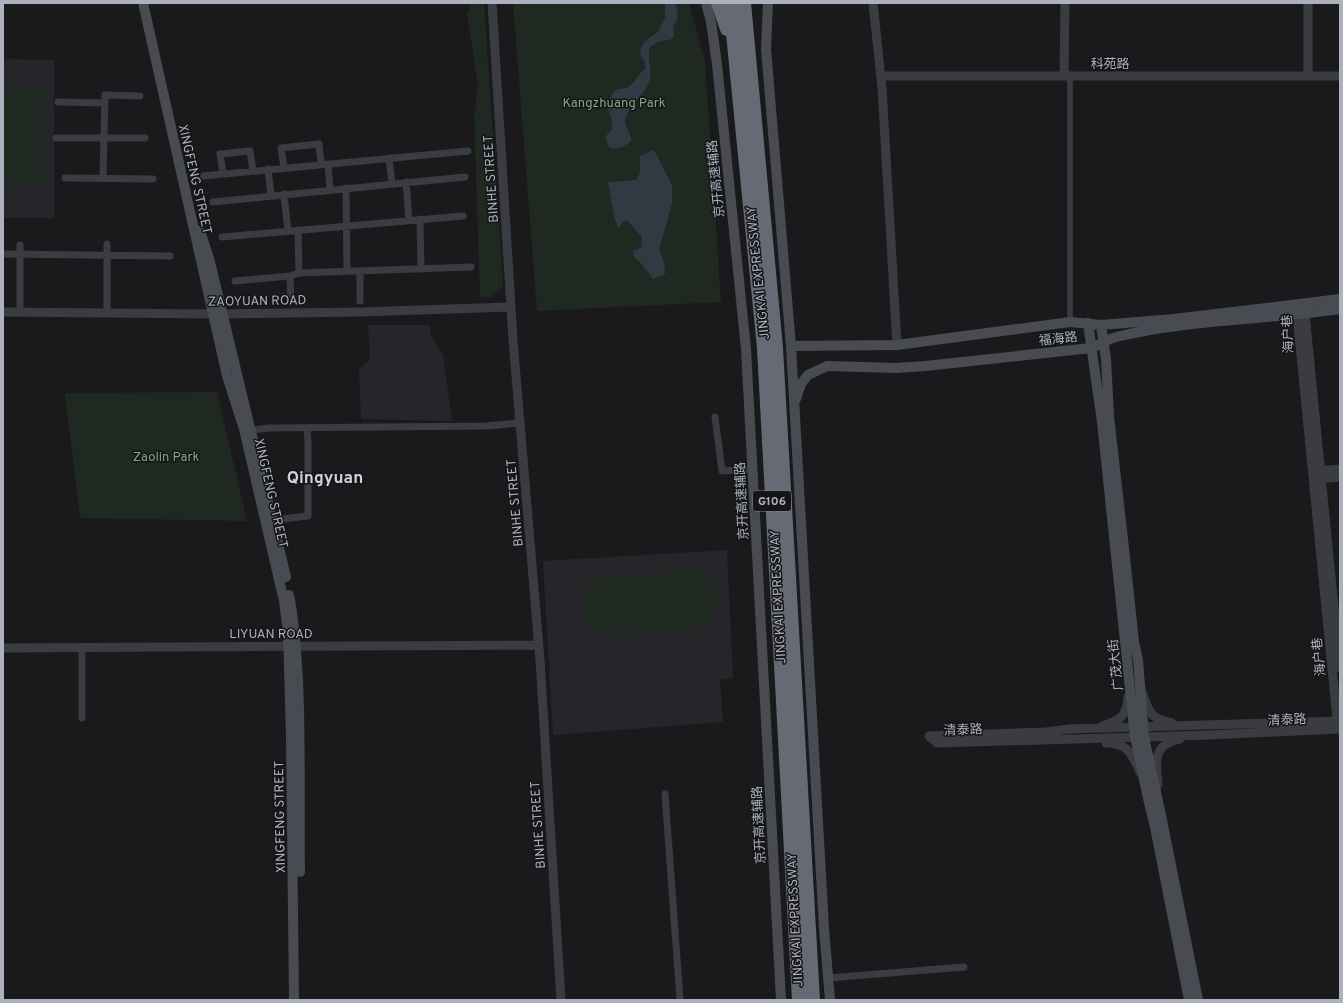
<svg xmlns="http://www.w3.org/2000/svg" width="1343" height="1003" font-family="Overpass,'Noto Sans SC',sans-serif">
<rect width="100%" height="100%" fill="#1a1a1d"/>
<path fill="#26262a" d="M3 59 54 60V218H3Z
M368 325H429L431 336 443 355 452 421 361 419 359 369 370 360Z
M727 550 733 678 720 680 723 722 553 735 543 561Z"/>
<path fill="#1f2921" d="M469 3H484L503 284 501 289 490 297H480L474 110H476V98L478 87 467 12 470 11Z
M513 3H689L705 61 721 302 537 311Z
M45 89V184H3V90Z
M217 392 247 521 80 518 65 393Z
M704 569C724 593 724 600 708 626L631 637 603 635 591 628 580 609 583 590 598 577Z"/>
<path fill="#2f3a43" d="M665 3H676L678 17 673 28 674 36 672 39 657 42 650 47C646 58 654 72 648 84 643 96 630 104 626 117 623 127 632 133 631 141 623 147 618 151 609 147L605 138C607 133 612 132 612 126 613 118 607 112 608 105 608 102 610 99 611 96 619 83 622 93 631 85 637 80 638 74 645 69V62L641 56 640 50 644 42 658 32 665 18Z
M654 150 672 185V203L659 250 664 262 665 274 653 279 640 262 634 257 633 251 641 248 642 237 627 220 623 222 619 228 615 220 608 182 636 180 640 173V156Z"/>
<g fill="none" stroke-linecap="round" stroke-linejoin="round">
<path stroke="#3b3c42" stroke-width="5.5" d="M1070 322V76"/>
<path stroke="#3b3c42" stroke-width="7" d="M58 102 105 103
M56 138H145
M389 158 392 184
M328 164 330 190
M284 168 281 148 319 144 321 164
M268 169 271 196
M223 173 220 154 250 151 253 171
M203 176 468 151
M65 178 153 179
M103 178 105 95 140 96
M406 182 409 220
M346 188 347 271
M284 194 288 231
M213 202 465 177
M420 219 421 269
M298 230 299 273
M222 237 463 216
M107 244V313
M3 254 170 256
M360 271V301
M290 276 291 300
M235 281 290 276 299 273 471 267
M20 312V245
M715 417 722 471 752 469
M251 430 270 428 486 426 520 423
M273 520 308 516V441L307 428
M82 647V718
M665 794 680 1000
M828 978 964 967"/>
<path stroke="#3b3c42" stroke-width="9" d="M492 3 513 340 540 660 561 1000
M873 3 882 88 897 345
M881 76H1340
M1064 76 1065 3
M1308 76V3
M1303 308 1305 314 1340 668
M1299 309 1297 315 1338 729
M3 312 213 314 360 312 511 307
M1316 471 1340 469
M1317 479 1340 477
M3 648 538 645
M1142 692C1149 712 1150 719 1172 723
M1102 726C1120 721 1127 716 1128 697
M929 736 937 743 1209 735 1340 729
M929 736 1046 732 1069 729 1340 721
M1106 743C1128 743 1132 754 1140 772
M1158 785C1157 772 1153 753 1165 745 1169 742 1175 740 1180 739"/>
<path stroke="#494b52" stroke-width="10" d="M143 3 227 376 244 429 284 601 288 631 291 737 294 1000
M706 3 711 22 717 64 746 349 781 1000
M768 3 766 49 791 346 824 928 830 1000
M200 231 209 258 286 577
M1088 323 1102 422 1135 737 1149 803 1155 827 1189 1000
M1101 325 1106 359 1109 416 1125 557 1134 642 1138 660 1144 737 1161 815 1198 1000
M791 346 897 345 1070 322 1101 325 1174 319 1340 299
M796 399 801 384 808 375 827 366 896 368 925 366 1091 348C1099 345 1108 339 1116 337 1189 319 1266 320 1340 309
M289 595C295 623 296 651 298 680 301 744 299 808 300 872"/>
<path stroke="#666a74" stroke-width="14" d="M718 3 727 29
M730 3 764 348 799 1000
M744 3 776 348 813 1000"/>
</g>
<g text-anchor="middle" stroke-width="3" stroke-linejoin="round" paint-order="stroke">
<rect fill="#151518" stroke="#7f838c" stroke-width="1" x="753" y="491" width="38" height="20" rx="3"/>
<g font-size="12" font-weight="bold" fill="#acb2bd">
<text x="772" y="505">G106</text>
</g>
<g font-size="13" fill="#acb2bd" stroke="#151518">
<text x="1110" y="68">科苑路</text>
<text transform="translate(196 179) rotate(77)" y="5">XINGFENG STREET</text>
<text transform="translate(490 179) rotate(-94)" y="5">BINHE STREET</text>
<text transform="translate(715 179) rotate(-96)" y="5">京开高速辅路</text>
<text transform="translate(757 273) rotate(-96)" y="5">JINGKAI EXPRESSWAY</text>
<text transform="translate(257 300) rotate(-1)" y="5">ZAOYUAN ROAD</text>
<text transform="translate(1287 334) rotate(-93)" y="5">海户巷</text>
<text transform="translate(1058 338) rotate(-6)" y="5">福海路</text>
<text transform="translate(272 493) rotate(77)" y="5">XINGFENG STREET</text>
<text transform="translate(741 501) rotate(-93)" y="5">京开高速辅路</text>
<text transform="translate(514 503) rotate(-95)" y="5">BINHE STREET</text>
<text transform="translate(777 597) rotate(-93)" y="5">JINGKAI EXPRESSWAY</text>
<text x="271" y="638">LIYUAN ROAD</text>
<text transform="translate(1318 657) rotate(-96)" y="5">海户巷</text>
<text transform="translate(1115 665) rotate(-96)" y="5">广茂大街</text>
<text transform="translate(1287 719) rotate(-3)" y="5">清泰路</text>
<text transform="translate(963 729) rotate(-2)" y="5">清泰路</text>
<text transform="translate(279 817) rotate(-91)" y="5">XINGFENG STREET</text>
<text transform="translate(537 825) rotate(-94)" y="5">BINHE STREET</text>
<text transform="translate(758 825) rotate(-93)" y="5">京开高速辅路</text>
<text transform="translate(794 920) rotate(-93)" y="5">JINGKAI EXPRESSWAY</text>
</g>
<g font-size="13" fill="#82a983" stroke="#151518">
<text x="614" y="107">Kangzhuang Park</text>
<text x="166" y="461">Zaolin Park</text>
</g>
<g font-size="17" font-weight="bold" fill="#cdd1d9" stroke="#151518">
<text x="325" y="483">Qingyuan</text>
</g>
</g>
<rect width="1343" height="1003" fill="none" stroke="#acb2bd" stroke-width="8"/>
</svg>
